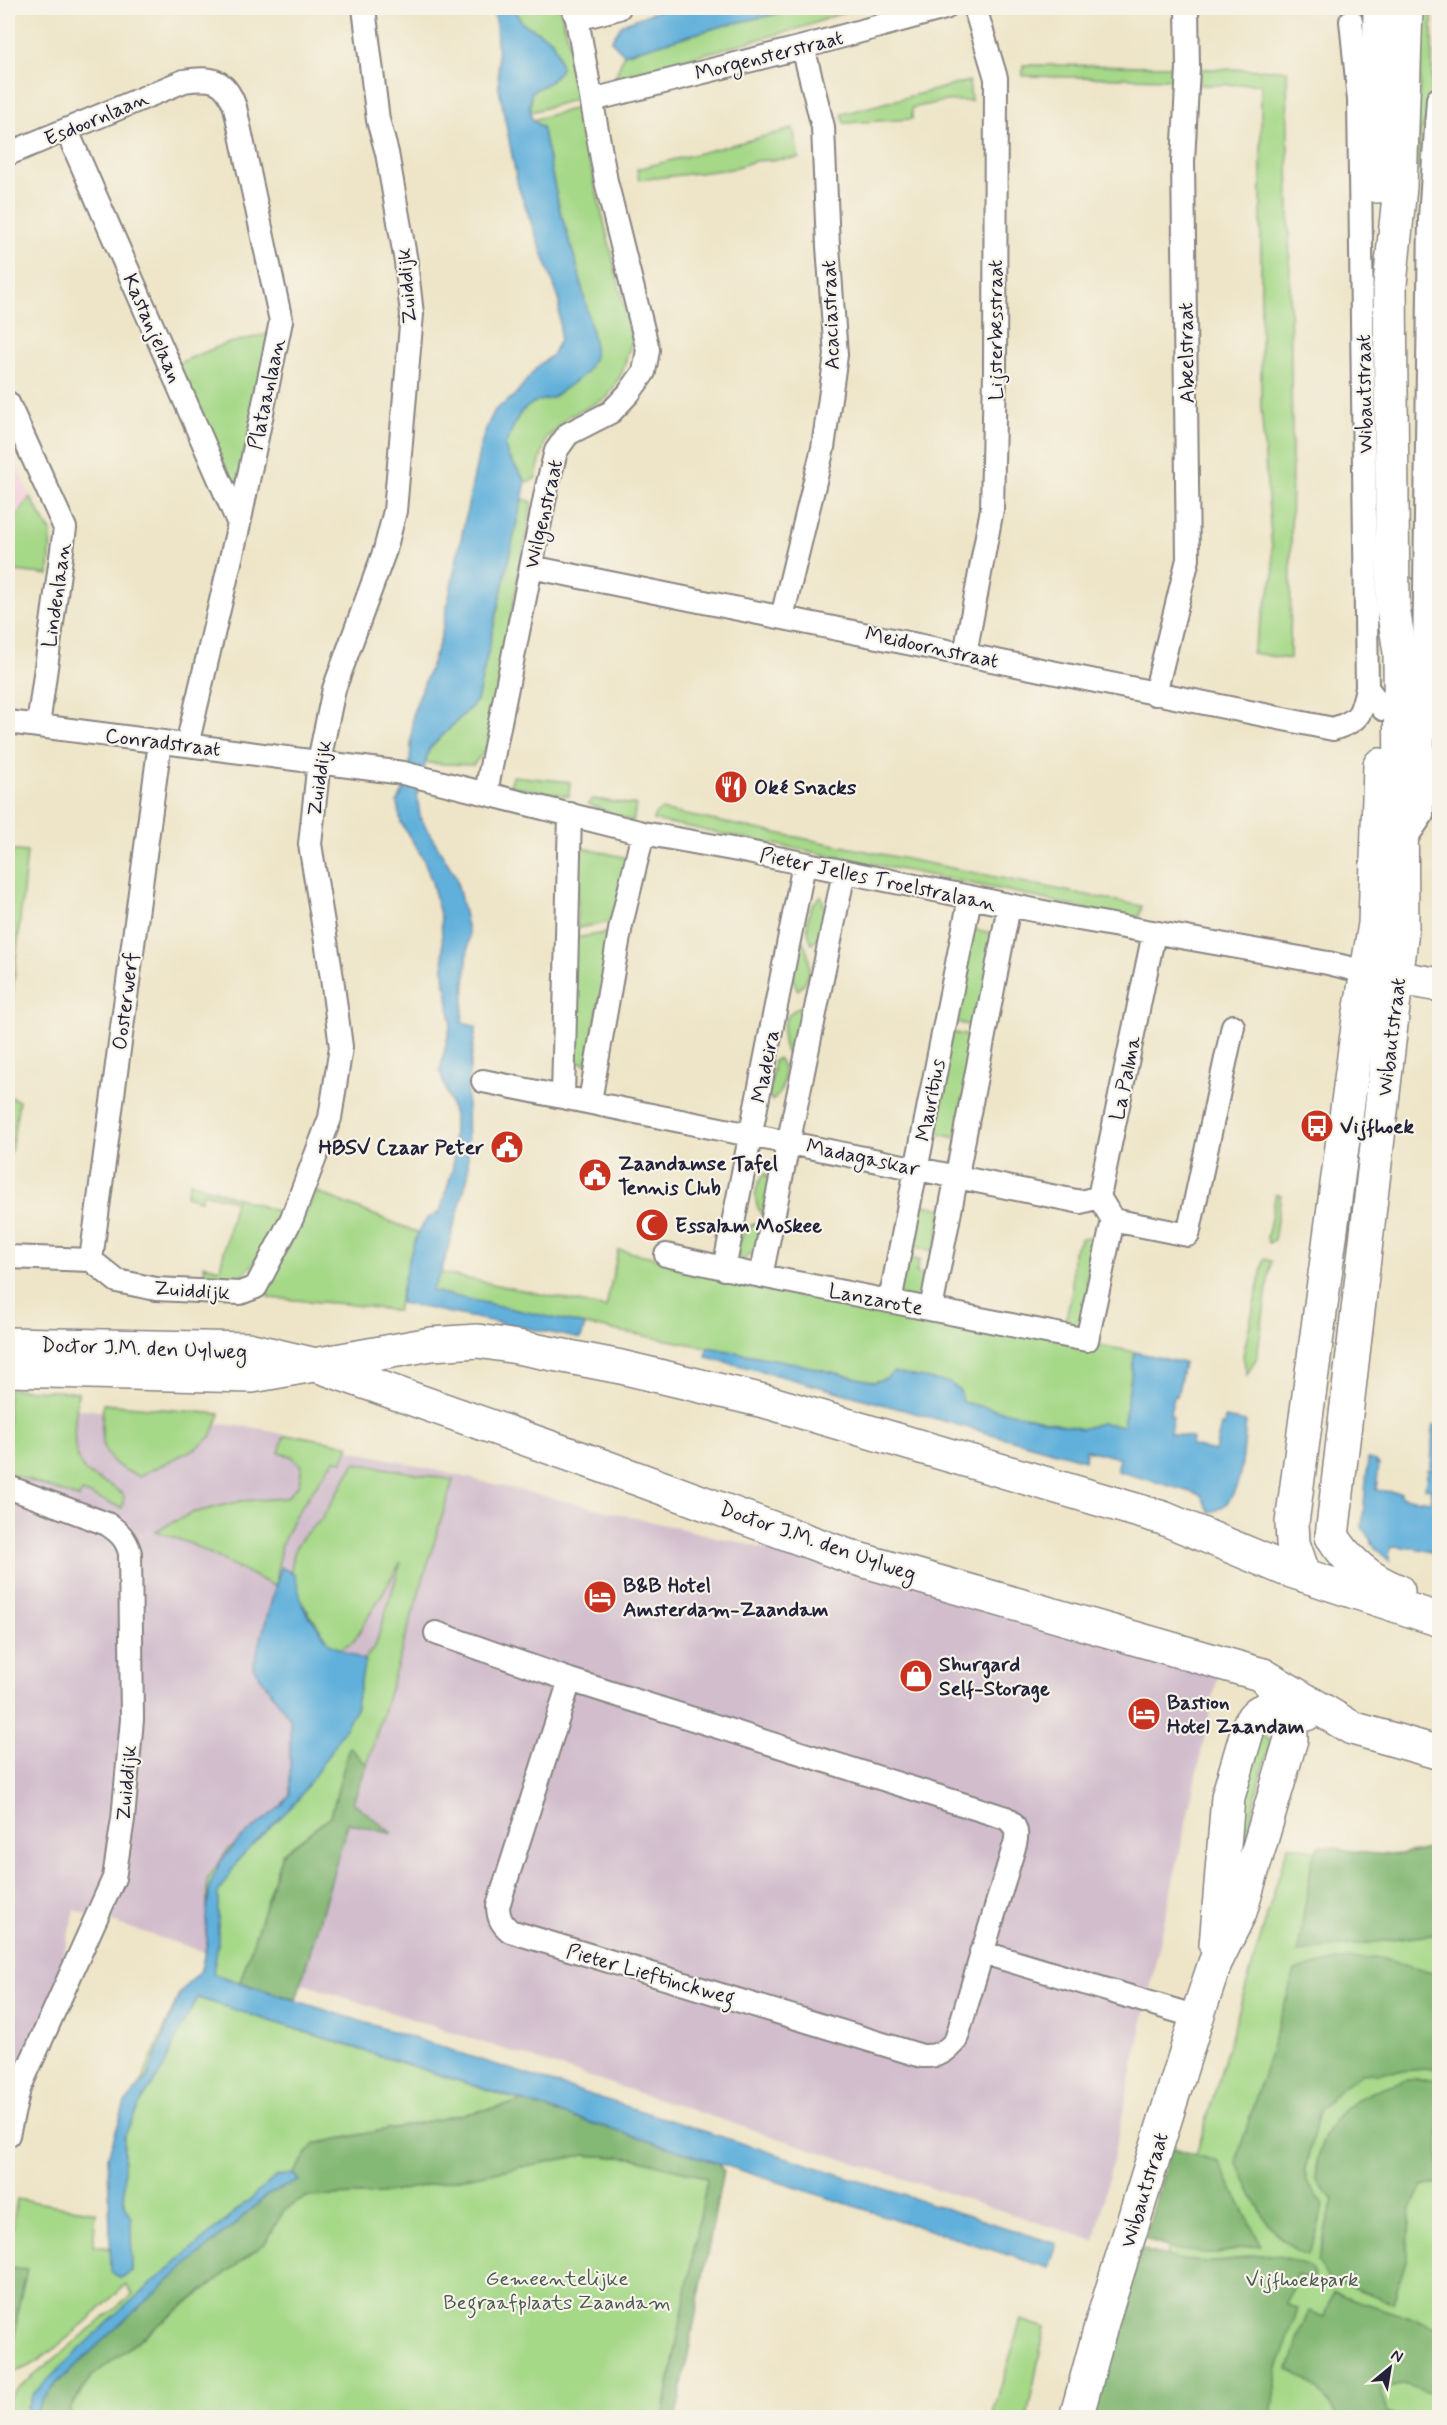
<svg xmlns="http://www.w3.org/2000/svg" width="1447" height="2425" font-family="Mynerve,sans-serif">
<rect width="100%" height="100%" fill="#f7f3e8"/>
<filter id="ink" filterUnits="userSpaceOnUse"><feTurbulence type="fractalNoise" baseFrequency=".0167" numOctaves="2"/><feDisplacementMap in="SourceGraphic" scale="12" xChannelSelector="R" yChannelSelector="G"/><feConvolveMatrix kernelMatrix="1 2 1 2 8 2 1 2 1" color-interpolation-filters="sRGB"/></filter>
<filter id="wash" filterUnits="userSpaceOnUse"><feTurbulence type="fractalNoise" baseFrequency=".008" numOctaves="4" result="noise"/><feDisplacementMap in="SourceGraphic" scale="24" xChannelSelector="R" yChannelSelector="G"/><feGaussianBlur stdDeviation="1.35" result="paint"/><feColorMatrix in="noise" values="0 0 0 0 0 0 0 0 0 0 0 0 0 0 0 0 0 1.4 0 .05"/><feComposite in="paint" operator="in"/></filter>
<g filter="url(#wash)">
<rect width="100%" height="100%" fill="#eee5c8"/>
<path fill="#f5cfdc" d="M8 443 30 497 14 519 8 518Z"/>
<path fill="#d1bdcc" d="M8 1401 257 1428 1222 1657 1095 2241 75 1910 8 2171Z"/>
<path fill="#a5d887" stroke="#647d61" stroke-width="1.5" d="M515 8H560L574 62 580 98 531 112V92L550 82 561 69 557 51 551 39 522 23Z
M804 8H877L869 10 855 8 804 27 615 78 624 54 726 25Z
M1423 8H1432V112L1421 130 1419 168 1416 171Z
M1023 65 1173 66V79L1023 76Z
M1199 69 1287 70 1292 443 1290 659 1252 653 1274 575 1261 407V84L1199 85Z
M969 81 971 101H945L912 108V119L844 123 842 114Z
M577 108 632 340 622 373 607 398 569 416 546 439 535 479 526 482 508 456 505 445C512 429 517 409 535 402 550 396 552 398 565 387L578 269 559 207 542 127 532 120Z
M793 129 799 158 755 161 731 169 639 180 637 169Z
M272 333 238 482 234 485 174 365 222 345Z
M30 497 51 532 49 575 8 570V518L14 519Z
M521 498 532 502 487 748 473 765 425 763 429 749 477 701Z
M513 776 570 782 569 796 510 786Z
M593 799 636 805 633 822 588 804Z
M661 810 1142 906 1139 917H1119L1013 892 653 820 655 814Z
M579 847 628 858 615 921 577 928Z
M8 850 27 852 8 1037Z
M821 896C828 911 825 933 812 944 805 929 805 907 821 896Z
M971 929 998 934 979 1027 951 1021Z
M611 932 588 1064 573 1061 570 939Z
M803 941C811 959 814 975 798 990 789 976 793 955 803 941Z
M806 1005 801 1046 787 1054C778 1035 782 1010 806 1005Z
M951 1032 977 1038 956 1138 930 1132Z
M778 1058C788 1071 785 1091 772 1101L769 1096 774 1061Z
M8 1096 19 1101 11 1152 8 1151Z
M765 1173 771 1183 765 1217C751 1204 754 1186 765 1173Z
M190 1182 279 1212C270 1232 257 1272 234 1279 225 1281 214 1279 205 1278L204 1265 220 1269 235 1201 203 1193 201 1200 186 1196Z
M317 1192 419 1233 403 1283 397 1311 346 1304 270 1298 267 1294V1285Z
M1276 1194 1281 1195 1274 1240 1269 1243 1267 1238Z
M915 1203 943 1209 935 1251 907 1246Z
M756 1223C762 1241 754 1254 739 1262 735 1248 742 1227 756 1223Z
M1089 1237 1095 1245 1086 1284 1091 1286 1082 1333 1063 1331 1072 1291 1073 1252 1082 1238Z
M618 1250 1135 1352 1123 1426 1101 1423 1082 1429 962 1402 886 1378 875 1382 789 1362 585 1325 431 1291 441 1273 606 1308Z
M905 1257 919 1260 916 1273 928 1276 924 1300 897 1295Z
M1264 1259 1271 1261 1257 1357 1247 1375 1243 1356Z
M8 1389 78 1392C76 1416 68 1451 85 1471 93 1480 113 1483 124 1496L122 1508 82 1492 79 1498 8 1473Z
M103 1404 220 1414 211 1437 196 1448 139 1476C98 1462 101 1442 103 1404Z
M284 1436H301L349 1445 343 1461 334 1460 294 1517 280 1549 276 1587 189 1543 155 1531 192 1513 241 1501 286 1498 299 1484 302 1466 291 1456 279 1453Z
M355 1463 453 1480 367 1765 349 1748 331 1816 282 1854 240 1982 201 1970 207 1943V1880L229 1848 263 1832 297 1801 355 1710 363 1660 375 1647 401 1562 354 1641 333 1653 330 1644 294 1591 291 1571 295 1548 305 1534 321 1520Z
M1255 1728 1271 1743 1260 1777 1241 1869 1236 1803Z
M1288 1845 1402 1868 1439 1848V2417L1121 2418 1142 2337Z
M179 1995 198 1998 524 2102 314 2144 293 2174 277 2176 220 2225 23 2414V2417L8 2418V2397L133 2294 126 2285C104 2304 33 2377 8 2372V2340L15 2339 18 2308 26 2270 8 2268V2254L17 2199 96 2212 93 2246 110 2248 112 2273 132 2271 120 2155 123 2123Z
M583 2155 633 2158 706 2177 707 2180 663 2417 69 2418 71 2407 91 2377 265 2243 284 2210 306 2197 381 2194Z
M1021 2320 1045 2328 1027 2417H992Z"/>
<path fill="#84b874" stroke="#536d58" stroke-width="1.5" d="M349 1747 367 1765 353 1802 393 1834 348 1823 296 2000 240 1982 282 1854 331 1816Z
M1320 1845C1362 1853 1398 1862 1439 1845V1934L1298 1952 1312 1860Z
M1379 1958 1439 1975V2068L1362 2074 1341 2088 1319 2111 1305 2171 1307 2183 1323 2203C1320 2221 1317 2239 1307 2255 1268 2241 1254 2196 1236 2162L1295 1971 1337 1960Z
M1414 2079H1439V2183L1423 2187 1411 2209 1407 2258 1393 2302 1328 2279 1318 2261 1333 2200 1315 2178C1319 2117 1356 2090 1414 2079Z
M524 2102 718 2163 723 2171 676 2417H663L707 2180 705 2177 633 2158 583 2155 381 2194 306 2197 284 2210 265 2243 91 2377 71 2407 69 2417 33 2418 41 2402 56 2384 131 2314 270 2193 299 2181 293 2174 314 2144Z
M1171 2147 1219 2162 1261 2245C1249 2247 1236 2250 1224 2252 1200 2255 1166 2250 1145 2238Z
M1141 2249C1169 2260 1199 2264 1229 2261 1239 2260 1248 2255 1257 2254 1273 2253 1297 2260 1311 2268L1314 2276 1310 2279 1296 2274 1287 2305 1298 2308 1277 2372 1271 2417 1092 2418Z
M8 2268 27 2270 18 2308 15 2339 8 2340Z
M1333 2292 1439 2328V2397L1405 2384 1380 2390 1387 2412 1397 2417H1338C1324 2396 1312 2381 1289 2370L1301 2330 1309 2311 1325 2317Z"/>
<path fill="#61b0db" stroke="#42698b" stroke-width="1.5" d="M492 8H515L522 23 551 39 557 51 561 69 550 82 531 92 530 109 532 120 542 127 559 207 578 269 594 341V357L586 373 552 398 534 402 520 413 505 445 508 456 526 482 477 701 429 749 417 795 420 816 427 829 456 877 469 935 462 1022 476 1027 467 1088 468 1176 441 1273 431 1291 585 1325 581 1339 400 1303C403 1281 412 1235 427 1219 430 1216 436 1214 440 1212L453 1168 454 1115 440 1071 451 1023 447 988 445 985 441 919 432 882 423 858 401 823 397 802 405 788 410 762 413 713 440 641 480 447 487 426 495 410 514 396 539 365 552 355 560 339 559 299 518 186 499 88 496 21Z
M665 8H804L726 25 624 54 611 41 622 24Z
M707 1347 789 1362 874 1382 886 1378 893 1372 950 1383 960 1391 962 1402 1082 1429 1101 1423 1123 1426 1135 1352 1184 1363 1177 1396 1174 1395 1170 1415 1173 1416 1170 1433 1192 1438 1191 1446 1215 1451 1221 1425 1224 1426 1225 1418 1246 1422C1243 1449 1244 1508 1209 1512L1201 1495 1117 1471 1120 1458 1086 1450 1085 1460 784 1377 706 1357Z
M1433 1425H1440L1439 1554 1420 1549 1393 1546 1389 1552 1390 1561 1377 1550 1362 1527 1368 1459 1376 1461V1464H1379L1376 1490 1401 1493V1497L1430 1501 1432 1489 1425 1488 1428 1470H1431Z
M281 1567 295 1575 303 1607 330 1644 365 1661 355 1710 335 1745 297 1801 239 1859 218 1893V1944L213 1974 1057 2244 1049 2268 198 1998 182 2026 163 2069 141 2102 124 2137V2202L131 2219 132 2271 121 2278 111 2272 108 2156 125 2103 148 2076 179 1995 201 1970 207 1943 206 1918 210 1885 221 1861 239 1840 281 1806 290 1794V1718L253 1667Z
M293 2174 299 2181 270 2193 131 2314 56 2384 41 2402 33 2417H23L33 2394 121 2310 277 2176Z"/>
</g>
<g filter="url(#ink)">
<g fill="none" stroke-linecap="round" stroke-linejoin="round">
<g stroke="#888482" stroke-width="26">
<path id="street" d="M577 19 619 8
M592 100 803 47 945 8
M67 131 239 524
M8 154 184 81C211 77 225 78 235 107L281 321 239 524 187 745
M8 403 65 528 38 726
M531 567 1333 729C1360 720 1361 715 1367 688L1359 100 1351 21
M782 617 823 448 836 355 828 246 823 127 803 47
M965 654 992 509 995 372 996 78 975 8
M1367 688 1383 709
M1155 694 1188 559 1183 161 1188 68 1187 8
M8 722 403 773 643 833 743 851 1073 918 1328 963 1366 972
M486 792 547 487 556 451 568 434 611 412 629 393 644 372 648 350 606 181 577 19 573 8
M1402 844 1422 815 1430 218 1438 99
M1154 933 1099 1197 1113 1220 1188 1235 1233 1026
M483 1081 1081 1202 1099 1197
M563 1096 570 814
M590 1101 621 925 643 833
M666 1255 746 1273 1087 1340 1113 1220
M8 1257 91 1260 117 1281 156 1289 240 1293 256 1287 292 1218 330 1118 341 1047 332 978 310 844 319 761 334 689 385 550 395 511 412 314 406 262 387 153 378 120 364 8
M91 1260 160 742
M724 1269 804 864
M761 1276 844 872
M890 1301 970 898
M931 1309 1009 906
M8 1487 107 1524C119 1532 126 1538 130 1553L132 1719 123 1819 114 1878 19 2089 8 2135
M436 1633 570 1680 1006 1818C1016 1825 1018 1832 1015 1844L956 2040C946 2052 938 2057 922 2056L510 1931C502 1924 498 1918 498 1906L570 1680
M981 1952 1197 2017"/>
</g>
<g stroke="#888482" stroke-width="36">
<path id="secondary" d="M1378 186 1380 8
M1376 974 1440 985
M1332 1536 1402 929 1400 652 1393 608 1390 284 1400 187 1406 8
M1304 1575 1293 1543 1292 1523 1359 1019 1375 924 1380 765
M1216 1946 1228 1797 1249 1725C1260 1700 1284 1709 1306 1714
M1076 2418 1103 2319 1197 2017 1215 1963 1240 1912 1291 1739C1291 1703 1287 1701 1263 1675"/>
</g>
<g stroke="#888482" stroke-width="36">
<path id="primary" d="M8 1344 248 1349 316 1365 600 1465 851 1557 1263 1675 1352 1728 1440 1753
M8 1370 252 1376 431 1344 478 1341 517 1347 621 1367 768 1402 1163 1518 1285 1569 1440 1620
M1332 1536C1348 1562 1369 1580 1398 1591"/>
</g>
<use href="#street" stroke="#fff" stroke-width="22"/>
<use href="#secondary" stroke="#fff" stroke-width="33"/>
<use href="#primary" stroke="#fff" stroke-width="33"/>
</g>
</g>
<defs>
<g id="restaurant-disc" transform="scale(1.725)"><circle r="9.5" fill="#c8321e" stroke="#f7f3e8"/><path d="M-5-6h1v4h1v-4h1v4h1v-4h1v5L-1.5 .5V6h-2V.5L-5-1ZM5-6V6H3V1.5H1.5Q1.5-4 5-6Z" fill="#fff"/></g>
<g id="bus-disc" transform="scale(1.725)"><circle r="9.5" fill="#c8321e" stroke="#f7f3e8"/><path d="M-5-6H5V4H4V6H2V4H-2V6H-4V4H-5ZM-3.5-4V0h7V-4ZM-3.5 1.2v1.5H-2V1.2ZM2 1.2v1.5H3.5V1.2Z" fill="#fff"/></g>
<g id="civic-disc" transform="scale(1.725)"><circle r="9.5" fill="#c8321e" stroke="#f7f3e8"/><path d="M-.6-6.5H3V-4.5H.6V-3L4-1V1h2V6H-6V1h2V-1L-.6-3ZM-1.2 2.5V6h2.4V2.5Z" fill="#fff"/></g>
<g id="mosque-disc" transform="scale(1.725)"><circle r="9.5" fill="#c8321e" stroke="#f7f3e8"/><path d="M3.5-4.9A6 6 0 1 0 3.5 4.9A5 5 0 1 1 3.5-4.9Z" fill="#fff"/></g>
<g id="hotel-disc" transform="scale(1.725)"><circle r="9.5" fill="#c8321e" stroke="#f7f3e8"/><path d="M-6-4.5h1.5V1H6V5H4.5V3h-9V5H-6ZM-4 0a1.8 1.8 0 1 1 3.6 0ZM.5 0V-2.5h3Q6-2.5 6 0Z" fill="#fff"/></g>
<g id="shop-disc" transform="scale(1.725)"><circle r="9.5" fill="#c8321e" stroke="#f7f3e8"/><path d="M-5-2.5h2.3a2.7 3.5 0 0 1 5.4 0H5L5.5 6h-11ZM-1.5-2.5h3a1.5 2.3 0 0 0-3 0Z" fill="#fff"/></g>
</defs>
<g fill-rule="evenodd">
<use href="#restaurant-disc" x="731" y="787"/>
<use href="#bus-disc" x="1317" y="1126"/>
<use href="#civic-disc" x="507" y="1147"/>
<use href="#civic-disc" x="595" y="1175"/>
<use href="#mosque-disc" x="652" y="1225"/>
<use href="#hotel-disc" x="600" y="1597"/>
<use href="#shop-disc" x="916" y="1676"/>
<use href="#hotel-disc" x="1144" y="1714"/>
</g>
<g text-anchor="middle" stroke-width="4.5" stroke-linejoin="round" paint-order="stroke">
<g font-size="21" fill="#22223b" stroke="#f7f3e8">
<text transform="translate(769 55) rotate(-14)" y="7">Morgensterstraat</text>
<text transform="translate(96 118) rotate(-23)" y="7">Esdoornlaan</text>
<text transform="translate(406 286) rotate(-95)" y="7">Zuiddijk</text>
<text transform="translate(830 315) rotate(-92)" y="7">Acaciastraat</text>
<text transform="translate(153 328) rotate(66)" y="7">Kastanjelaan</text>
<text transform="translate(995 330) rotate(-90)" y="7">Lijsterbesstraat</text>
<text transform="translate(1186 353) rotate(-91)" y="7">Abeelstraat</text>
<text transform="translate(266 394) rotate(-78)" y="7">Plataanlaan</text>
<text transform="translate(1364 394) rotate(-91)" y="7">Wibautstraat</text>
<text transform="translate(543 514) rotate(-77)" y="7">Wilgenstraat</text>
<text transform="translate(56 595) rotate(-82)" y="7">Lindenlaan</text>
<text transform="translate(932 647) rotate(12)" y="7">Meidoornstraat</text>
<text transform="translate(163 742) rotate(7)" y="7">Conradstraat</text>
<text transform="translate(319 778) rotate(-82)" y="7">Zuiddijk</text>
<text transform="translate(878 879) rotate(12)" y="7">Pieter Jelles Troelstralaan</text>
<text transform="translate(125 1001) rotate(-83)" y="7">Oosterwerf</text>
<text transform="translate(1391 1037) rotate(-83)" y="7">Wibautstraat</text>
<text transform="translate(765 1066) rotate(-79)" y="7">Madeira</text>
<text transform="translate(1125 1078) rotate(-78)" y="7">La Palma</text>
<text transform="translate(930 1100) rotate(-79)" y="7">Mauritius</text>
<text transform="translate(863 1157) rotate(12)" y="7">Madagaskar</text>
<text transform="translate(192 1290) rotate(4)" y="7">Zuiddijk</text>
<text transform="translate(876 1299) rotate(11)" y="7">Lanzarote</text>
<text transform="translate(144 1348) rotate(2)" y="7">Doctor J.M. den Uylweg</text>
<text transform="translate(818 1541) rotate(19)" y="7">Doctor J.M. den Uylweg</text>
<text transform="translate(126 1783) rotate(-85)" y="7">Zuiddijk</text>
<text transform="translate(651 1974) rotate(16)" y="7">Pieter Lieftinckweg</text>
<text transform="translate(1144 2190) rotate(-73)" y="7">Wibautstraat</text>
</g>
<g font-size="21" font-weight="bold" fill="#22223b" stroke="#f7f3e8" text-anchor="start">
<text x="754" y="794">Oké Snacks</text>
<text x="1340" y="1133">Vijfhoek</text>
<text x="484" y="1154" text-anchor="end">HBSV Czaar Peter</text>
<text x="618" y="1170">Zaandamse Tafel<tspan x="618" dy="24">Tennis Club</tspan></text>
<text x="675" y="1232">Essalam Moskee</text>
<text x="623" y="1592">B&amp;B Hotel<tspan x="623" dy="24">Amsterdam-Zaandam</tspan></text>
<text x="939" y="1671">Shurgard<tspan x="939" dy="24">Self-Storage</tspan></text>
<text x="1167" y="1709">Bastion<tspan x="1167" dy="24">Hotel Zaandam</tspan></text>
</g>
<g font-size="21" fill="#495952" stroke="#f7f3e8">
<text x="557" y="2285">Gemeentelijke<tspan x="557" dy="24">Begraafplaats Zaandam</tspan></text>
<text x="1302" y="2286">Vijfhoekpark</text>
</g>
</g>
<rect width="1447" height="2425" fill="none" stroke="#f7f3e8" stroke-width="30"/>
<g transform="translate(1390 2368) rotate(30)" stroke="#f7f3e8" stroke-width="4.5" paint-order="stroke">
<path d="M0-4.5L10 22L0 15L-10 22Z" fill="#22223b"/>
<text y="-9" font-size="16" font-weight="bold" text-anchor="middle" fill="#22223b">N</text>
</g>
</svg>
